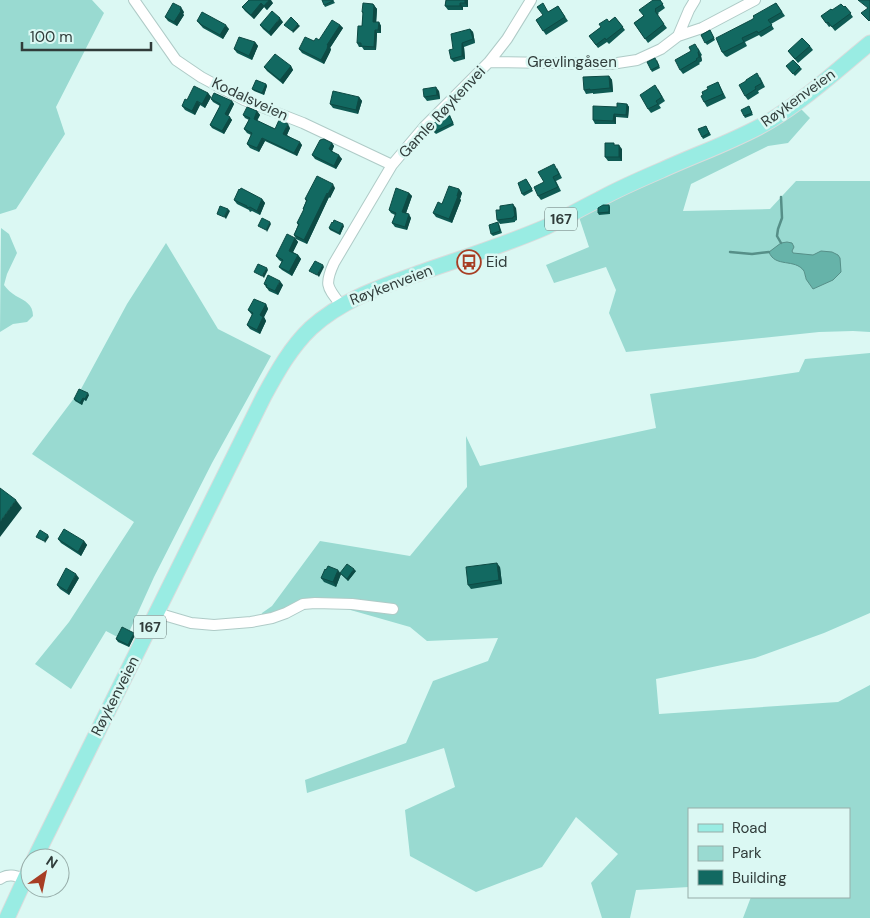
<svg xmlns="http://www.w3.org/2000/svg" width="870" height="918" font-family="'DM Sans',sans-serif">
<rect width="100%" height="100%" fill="#dbf8f3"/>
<path fill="#99dad1" d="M0 0H92L104 13 56 107 65 134 16 209 0 214Z
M799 107 810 118 788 143 768 146 691 184 683 211 770 209 796 181H870V332L853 331 819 332 626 352 609 313 616 290 606 267 554 283 546 265 589 247 578 214Z
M1 228 9 234 17 253 7 274 4 285C7 289 11 293 16 296 25 301 33 304 33 316L27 322 13 324 0 332Z
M166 243 218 329 271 356 212 463 154 577 125 641 106 631 71 689 35 664 69 622 134 522 32 454 81 389 127 304Z
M870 353V613L824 633 755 658 656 679 659 714 838 702 870 685V918H743L751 897H849V809H689V887L636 890 630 918H602L591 883 618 854 576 817 542 867 476 892 410 856 405 810 455 787 444 748 307 793 305 780 406 743 433 681 488 661 498 638 427 641 410 627 326 603 290 614 261 617 262 613 272 606 320 541 410 556 467 487 466 436 480 466 656 428 650 394 799 372 805 359Z"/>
<path fill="#66b3a9" stroke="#568f88" d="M787 242 792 243 794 247 792 251 793 253 813 255 821 251 832 252 838 255 840 258 841 272 833 280 813 289C811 286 808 282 806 279 806 278 804 271 804 271 795 258 775 268 769 252L781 243Z"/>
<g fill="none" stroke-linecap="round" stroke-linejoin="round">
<path stroke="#568f88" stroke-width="2.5" d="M781 243 777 236 778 229 782 218 781 197
M730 252 752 254 769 252"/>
<g stroke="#afcbc7" stroke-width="12">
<path id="minor" d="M134 0 176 60 201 77 244 100 303 123 392 165
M678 36 689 10 695 0
M489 62 611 64 637 60 661 49 678 36 702 28 755 0
M341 305C327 287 324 285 334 263L392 165 424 127 489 62 507 39 531 0
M157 613 191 623 214 625 251 622 272 618 286 613 303 604 315 603 352 604 393 609
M0 879C8 873 16 876 25 879"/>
</g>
<g stroke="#dadcdc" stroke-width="17">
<path id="primary" d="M35 858 264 396C277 372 291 347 311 328 344 298 384 286 425 271 466 257 507 244 546 227 564 218 582 208 600 199 620 188 641 179 662 170 697 154 735 141 768 122 805 100 837 70 870 43
M7 918 30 868"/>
</g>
<use href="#minor" stroke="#fff" stroke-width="10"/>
<use href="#primary" stroke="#99ece3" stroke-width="15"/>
</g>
<path fill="#0f5a53" d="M249 0 273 3 267 10 264 7 254 19 245 11 242 7Z
M333 0 335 3 325 7 324 5Z
M446 0H468V7H463V10H448L445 6Z
M660 0 665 8 658 13 659 14 657 15 667 28 648 43 634 23 643 16Z
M776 3 785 16 771 24 774 29 761 37 759 35 745 42 747 46 727 57 725 56 722 52 753 19Z
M373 4 377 9 376 22H379L381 26V33H377L376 50H364L362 47H359L357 43 362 26 363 14 362 12Z
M558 6 568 21 546 35 536 20Z
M845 6 853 17 835 31 831 26 829 27 821 16 832 10Z
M184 12 183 14 184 15 177 26 168 21 165 17Z
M615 17 625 30 609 44 607 42 598 48 589 36Z
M197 21 229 29 223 39 203 28Z
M283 22 271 36 263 29 260 25Z
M340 25 343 28 330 48 331 49 330 52 324 64 302 53 299 49 319 40Z
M470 29 473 32 475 43 464 47 465 59 454 62 451 59 453 49Z
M710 30 715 40 707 45 701 35Z
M255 42 258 46 252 60 237 53 234 49Z
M810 46 813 50 798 63 788 51Z
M698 48 702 55 701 56 702 61 699 63 700 64 683 74 680 70Z
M657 60 660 68 652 72 651 70Z
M291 66 293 70 283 84 267 71 264 67Z
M800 67 802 69 795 76 788 68Z
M609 76 612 80 613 92 593 94V93L586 94 584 90Z
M760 77 765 87 758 91 759 93 748 100 745 96Z
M718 82 726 98 707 107 704 102 703 95 708 89Z
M266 84 267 86 264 95 254 91 252 89Z
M658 89 665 101 659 105 661 108 651 113 648 109Z
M439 91 440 99 427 101 424 97Z
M208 93 211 97 205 108 200 105 195 115 185 110 182 106 187 100Z
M359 97 362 101 358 114 333 108 330 104Z
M211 99 232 101 234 104 228 116 232 120 224 134 212 128 210 125 220 106 213 102Z
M627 104 629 107 628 118 616 117V124H595L593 120Z
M749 106 753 115 745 118 744 116Z
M257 111 260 115 257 121 275 129 290 128 287 135 302 145 297 156 265 141 259 152 250 148 247 144 251 135 247 133 244 129 249 120 245 118 243 115Z
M450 115 454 125 436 134 434 132Z
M706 126 711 135 703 139 702 137Z
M332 143 334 146 332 151 342 159 336 169 315 159 312 155Z
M622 149V161H608L605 157Z
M557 168 562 178 556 181 561 191 541 200 538 196Z
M526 179 533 191 524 196 522 194Z
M335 188 330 198 329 197 307 244 296 239 294 235 298 225 297 223 304 210 303 209 306 201 305 199Z
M459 189 462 193 460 199 461 200 452 223 436 217 433 213 442 204Z
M409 193 412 196 406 213 411 218 407 230 395 227 392 223 395 215 391 213 389 210Z
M262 199 265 203 260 215 252 211 250 212 249 210 237 204 234 200Z
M609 205 610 207V214L599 215 598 213Z
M516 208 517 220 515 221V222L500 224 497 220Z
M499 224 502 233 493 236 491 234Z
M344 226 340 235 330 230 329 228Z
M295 238 298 242 293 252 298 255 301 259 292 276 282 270 279 267 282 262 279 260 276 256Z
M264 284 283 285 278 295 269 291Z
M266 304 268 309 264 317 266 321 260 334 250 329 247 325 252 315 248 310Z
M89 395 86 401 84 400 82 405 75 401 74 399Z
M58 539 84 541 87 545 81 556 61 543Z
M500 567 502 584 471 589 468 585Z
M356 571 348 581 341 574 336 587 324 582 321 578 340 573Z
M79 578 69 595 60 589 57 585Z
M135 635 129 647 118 642 116 639Z"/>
<path fill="#0d4a44" d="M269 0H271L273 3 267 10 264 6Z
M465 0H468V7L465 3Z
M261 3 264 7 254 19 251 15Z
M460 3 463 7V10L460 6Z
M373 4 377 9 376 26 373 22Z
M181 7 184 12 183 14 184 15 177 26 174 22Z
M280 18 283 22 271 36 269 32Z
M379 22 381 26V33L378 30Z
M298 24 300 26 293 33 292 31Z
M226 25 229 29 223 39 220 35Z
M340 25 343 28 330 48 331 49 330 52 324 64 321 60 327 45Z
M470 29 473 32 475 43 473 39Z
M375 30 377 33 376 50 374 47Z
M255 42 258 46 252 60 249 56Z
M462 43 464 47 465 59 462 56Z
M698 52 701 56 702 61 699 57Z
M291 66 293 70 283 84 280 80Z
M609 76 612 80 613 92 610 88Z
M266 84 267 86 264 95 262 93Z
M436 87 439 91 440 99 437 95Z
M208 93 211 97 205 108 202 104Z
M359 97 362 101 358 114 356 110Z
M197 101 200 105 195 115 192 111Z
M232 101 234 104 227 118 225 114Z
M627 104 629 107 628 118 626 115Z
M257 111 260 115 256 122 254 119Z
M614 114 616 117V124L613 121Z
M230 117 232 120 224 134 222 131Z
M288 124 290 128 286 137 283 134Z
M262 138 265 141 259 152 257 148Z
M300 142 302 145 297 156 294 153Z
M332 143 334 146 332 151 334 154 329 149Z
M619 145 622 149V161L619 157Z
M339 155 342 159 336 169 334 166Z
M333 184 335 188 330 198 328 194Z
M459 189 462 193 460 199 461 200 452 223 449 219Z
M327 193 329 197 307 244 304 240Z
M409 193 412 196 405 216 402 212Z
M262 199 265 203 260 215 257 211Z
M513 204 516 208 517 220 515 216Z
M228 209 230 211 226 219 224 217Z
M409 214 411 218 407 230 405 227Z
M270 222 271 224 267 232 266 230Z
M343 224 344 226 340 235 339 233Z
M295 238 298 242 292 254 289 251Z
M298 255 301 259 292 276 289 272Z
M323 265 324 267 319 277 317 275Z
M267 268 268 270 264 278 262 276Z
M280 281 283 285 278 295 275 291Z
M266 304 268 309 264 317 266 321 260 334 257 330 260 315Z
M88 393 89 395 86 401 85 399Z
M83 398 84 400 82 405 80 403Z
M16 500 22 508 0 537V522Z
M48 535 49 537 45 543 44 541Z
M84 541 87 545 81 556 78 552Z
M497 563 500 567 502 584 499 580Z
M354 569 356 571 348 581 347 579Z
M338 570 341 574 336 587 333 582Z
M76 574 79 578 69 595 67 591Z
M134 633 135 635 129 647 128 645Z"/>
<path fill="#126961" stroke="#0d4a44" d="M249 0H269L264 6 261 3 251 15 242 7Z
M322 0H333V1L324 5Z
M446 0H465V3H460V6H445Z
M653 0H660L663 4 655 9 656 10 655 11 664 24 645 39 634 23 644 16 639 10Z
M858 0H870V20L869 21 861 13 868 8Z
M173 3 181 7 180 10 181 11 174 22 165 17Z
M363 3 373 4V5H374L373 22H379L378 30H375L374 47 361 46V43H357L358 26H362L363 12H362Z
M543 3 548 12 558 6 565 17 543 31 536 20 543 15 537 7Z
M776 3 782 12 768 20 772 25 758 33 757 31 742 38 744 42 724 52H722L716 38 753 19 754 17 753 16Z
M841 4 844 7 845 6 851 13 832 27 828 22 826 23 821 16 831 9 832 10Z
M272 11 280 18 269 32 260 25Z
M202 12 226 25 220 35 200 24V23L197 21Z
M291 17 298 24 292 31 284 25Z
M615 17 623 27 606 40 605 38 596 45 589 36 601 27 599 24 607 19 609 22Z
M332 20 340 25 327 45H328L327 49 321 60 299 49 305 37 314 41 316 38 319 40Z
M470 29 473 39 462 43V56L451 59 449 50 453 49 451 34Z
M710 30 714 38 705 43 701 35Z
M239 37 255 42 249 56 234 49Z
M802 38 810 46 795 59 788 51Z
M695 44 699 51 698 52 699 57 696 59 697 60 680 70 675 60 691 51 689 47Z
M275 54 291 66 280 80 264 67Z
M655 58 659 66 651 70 647 62Z
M793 60 800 67 793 74 786 66Z
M757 73 762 83 755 87 756 89 745 96 739 85 746 81V80Z
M609 76 610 88 590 90V89L584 90 583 77Z
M256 80 266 84 262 93 252 89Z
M718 82 723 94 704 102 701 96 703 95 702 92 708 89 707 87Z
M655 85 662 97 656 101 658 104 648 109 640 95Z
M194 86 208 93 202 104 197 101 192 111 182 106 185 99 187 100Z
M436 87 437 95 424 97 423 89Z
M333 91 359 97 356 110 330 104Z
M214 93 232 101 225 114 230 117 222 131 210 125 220 106V104L211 99Z
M617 103 627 104 626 115 614 114 613 121 593 120V106L617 107Z
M749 106 752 113 744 116 741 110Z
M247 107 257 111 254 119 275 129 279 120 288 124 283 134 300 142 294 153 262 138 257 148 247 144 252 133 244 129 250 118 243 115Z
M448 113 453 123 434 132 431 126 440 117Z
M706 126 709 133 702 137 698 129Z
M324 139 332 143 329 149 331 150V151L339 155 334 166 312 155 320 140Z
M605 143H614V145H619V157H605Z
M554 164 559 174 553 177 558 187 538 196 534 187 544 182 538 172Z
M317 176 333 184 328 194 327 193 304 240 294 235 299 224 297 223 304 209H303L307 200 305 199Z
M526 179 532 189 522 194 518 183Z
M449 186 459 189 457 196H458L449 219 433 213 438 202 442 204Z
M241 188 262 199 257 211 250 207 247 208V206L234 200 239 189 240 190Z
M396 188 409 193 402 212 409 214 405 227 392 223 396 213 389 210Z
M513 204 515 216 513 217V218L497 220 496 210H500V206Z
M603 205H609V212L598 213V208Z
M220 206 228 209 224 217 217 214Z
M262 218 270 222 266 230 258 226Z
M334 220 343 224 339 233 329 228 332 222 333 223Z
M498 222 500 231 491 234 489 225Z
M287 234 295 238 289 251 298 255 289 272 279 267 283 260 276 256Z
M315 261 323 265 317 275 309 271Z
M258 264 267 268 262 276 254 272Z
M268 275 280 281 275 291 266 287 267 285 264 284Z
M254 299 266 304 260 315 263 317 257 330 247 325 253 313 248 310Z
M79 389 88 393 85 399 83 398 80 403 74 399Z
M0 488 16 500 0 522Z
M64 529 84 541 78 552 58 539Z
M40 530 48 535 44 541 36 537Z
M497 563 499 580 468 585 466 567Z
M347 564 354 569 347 579 340 573Z
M328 566 338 570 333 582 321 578 325 569 326 570Z
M66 568 76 574 67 591 57 585Z
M122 627 134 633 128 645 116 639Z"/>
<defs>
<g id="bus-ring" transform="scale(1.25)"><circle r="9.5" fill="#dbf8f3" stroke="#a73e24" stroke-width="1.5"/><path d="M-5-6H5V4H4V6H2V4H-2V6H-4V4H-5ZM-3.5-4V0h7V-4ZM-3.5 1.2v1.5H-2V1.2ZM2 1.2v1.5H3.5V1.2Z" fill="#a73e24"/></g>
</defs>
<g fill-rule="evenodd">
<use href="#bus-ring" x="469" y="262"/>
</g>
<g text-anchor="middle" stroke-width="5" stroke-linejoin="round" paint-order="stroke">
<g fill="#dbf8f3" stroke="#637472" stroke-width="1">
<rect x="545" y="207.5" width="32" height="23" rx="4"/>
<rect x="134" y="615.5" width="32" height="23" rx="4"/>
</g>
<g font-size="14" font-weight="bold" fill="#303c3a">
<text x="561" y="224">167</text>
<text x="150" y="632">167</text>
</g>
<g font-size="15" fill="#303c3a" stroke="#dbf8f3">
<text x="572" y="67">Grevlingåsen</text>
<text transform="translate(798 98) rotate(-36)" y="5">Røykenveien</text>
<text transform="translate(250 99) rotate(25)" y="5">Kodalsveien</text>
<text transform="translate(442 112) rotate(-47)" y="5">Gamle Røykenvei</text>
<text transform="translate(391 285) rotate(-21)" y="5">Røykenveien</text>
<text transform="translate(115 696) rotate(-63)" y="5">Røykenveien</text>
</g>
<g font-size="15" fill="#303c3a" stroke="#dbf8f3" text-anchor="start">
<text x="486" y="267">Eid</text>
</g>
</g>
<rect x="688" y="808" width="162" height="90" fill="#dbf8f3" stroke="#97ada9"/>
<rect x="698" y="824" width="25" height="8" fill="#99ece3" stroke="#97ada9"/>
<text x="732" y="833" font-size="15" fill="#303c3a">Road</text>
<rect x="698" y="846" width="25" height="15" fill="#99dad1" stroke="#97ada9"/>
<text x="732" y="858" font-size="15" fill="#303c3a">Park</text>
<rect x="698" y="870" width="25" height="15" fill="#126961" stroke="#97ada9"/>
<text x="732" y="883" font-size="15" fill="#303c3a">Building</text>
<g transform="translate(45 873) rotate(33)"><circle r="24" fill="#dbf8f3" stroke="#97ada9"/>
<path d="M0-4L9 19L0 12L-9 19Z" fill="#a73e24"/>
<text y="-8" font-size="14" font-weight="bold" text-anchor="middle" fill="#303c3a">N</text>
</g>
<path d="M22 42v8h129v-8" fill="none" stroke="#303c3a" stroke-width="2.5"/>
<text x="30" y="42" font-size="15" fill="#303c3a" stroke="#dbf8f3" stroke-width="4" paint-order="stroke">100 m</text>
</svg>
